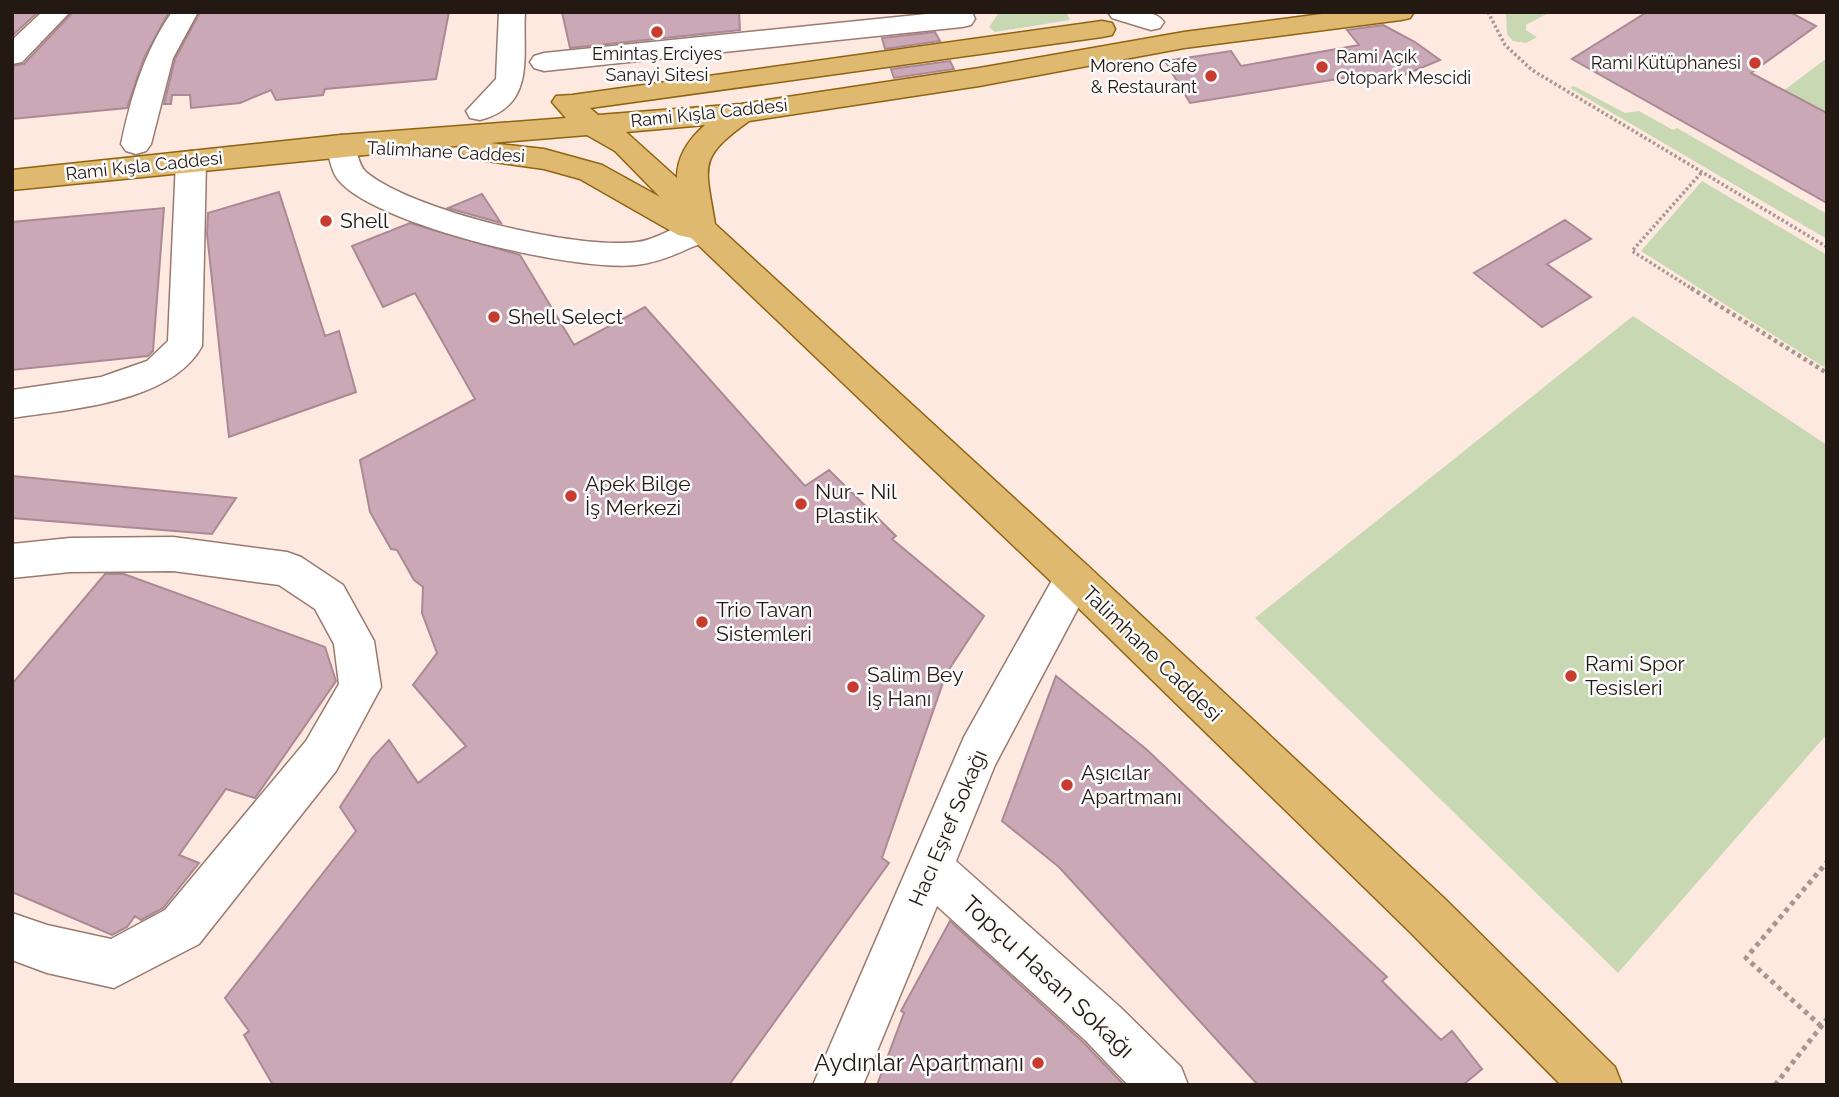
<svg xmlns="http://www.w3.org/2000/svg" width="1839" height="1097" font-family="Raleway,sans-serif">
<rect width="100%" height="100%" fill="#fee9e0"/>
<path fill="#c7d8b3" d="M1010 12H1066L1070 20 995 32 989 27 998 14Z
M1506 12H1550L1526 25V30L1537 37 1526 43 1513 41 1507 34Z
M1827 58V115L1782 92Z
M1574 86 1625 113 1639 111 1673 130 1677 128 1827 214V239L1575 91 1570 88Z
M1702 181 1827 255V369L1641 251Z
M1633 316 1827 445V734L1618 973 1255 618Z"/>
<path fill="#cba8b5" stroke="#aa8995" stroke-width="2" d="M12 12H38L12 36Z
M73 12H169L144 58 127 108 12 119V66L24 64Z
M200 12H449L436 79 325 89 323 95 276 100 271 90 240 103 191 108 190 95H172L171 104H164L175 59Z
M562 12H739L740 30 570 48Z
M1647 12H1790L1816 26 1751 73 1827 113V203L1572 59Z
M1383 25 1415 42 1440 60 1387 82 1375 73 1190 103 1165 61 1231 51 1241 66 1359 45 1347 30Z
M935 32 940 41 885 49 882 38Z
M950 61 954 69 894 78 891 69Z
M279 192 325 336 339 331 356 392 229 437 207 234 208 213Z
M482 194 501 223 448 208Z
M164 208 153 351 148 356 12 370V222Z
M1565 220 1591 239 1547 264 1591 297 1542 327 1474 273Z
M410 223 520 255 574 345 645 307 805 486 829 470 896 536 892 539 984 616 946 674 882 858 889 863 729 1085H273L244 1035 249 1031 225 998 356 831 340 807 372 758 389 740 418 783 466 746 413 685 437 653 422 613 423 587 414 580 397 550 391 549 370 512 360 460 475 399 415 293 383 307 352 246Z
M12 476 206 495 236 498 212 534 12 518Z
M105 574H124L325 647 336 681 255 798 226 789 179 855 199 863 163 908 141 920 135 916 127 927 112 935 12 892V684Z
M1056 676 1146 749 1387 977 1382 981 1441 1040 1452 1031 1482 1069 1463 1085H1258L1059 867 1002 821Z
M950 921 1084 1043 1124 1085H877L904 1013 901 1011Z"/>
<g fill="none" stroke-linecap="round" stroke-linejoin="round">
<g stroke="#997a6e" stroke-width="3">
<path id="minor" d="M42 12H70L22 62 12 64V40Z
M172 12H198L173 58 151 144 146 151 136 154 126 151 121 144C131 97 144 52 172 12Z
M499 12H525C522 56 537 105 480 120L470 118 466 111 496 79Z
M946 12H972L975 19 971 25 962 27 544 71 534 68 530 62 534 56 544 53Z
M1108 12C1125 12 1154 7 1164 22L1160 28 1151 30 1112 18Z
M341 135 351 138C358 148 357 164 366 172 412 211 577 250 637 242 664 239 687 214 713 222L718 230C712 240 703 243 692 247 675 255 655 263 636 265 575 272 385 227 342 184 331 174 330 159 326 145L331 138Z
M191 151 202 154 206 161 202 346C171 403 70 409 12 418V390L101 377 147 361 168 341 176 161 180 154Z
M173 537 287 552 301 557 343 585 374 641 381 687 336 771 199 944 114 988 47 973 12 960V913L47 925 111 939 165 910 306 741 339 684 334 644 315 609 279 585 173 571 70 572 12 578V544L70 538Z
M1074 561 1088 566 1094 578 995 765 956 861 1120 1007 1181 1067 1188 1085H1128L1086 1041 937 906 863 1085H813L964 737 1060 566Z"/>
</g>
<g stroke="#8f6310" stroke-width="3">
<path id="major" d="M1337 12H1414L1410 18 1401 20 1184 48 979 86 749 121C696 159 706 166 715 224L1088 566 1444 898 1615 1067 1622 1085H1561L1410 932 1060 590 691 238 678 235 580 179 544 169 466 158 461 151 465 145 12 190V170L341 135 566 118 552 102 556 96 572 95 1102 21 1112 23 1115 29 1112 35 1102 37 590 108 598 115 741 104 979 68 1184 32ZM705 125C689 139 677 156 677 178L626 132ZM587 135 615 151 660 197 602 165 544 149 490 143Z"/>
</g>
<path stroke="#a8978f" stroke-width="3.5" stroke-dasharray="2.5 2.5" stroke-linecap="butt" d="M1488 12 1505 45 1532 70 1827 247
M1694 290 1632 251 1701 173"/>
<path stroke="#a8978f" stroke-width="4.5" stroke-dasharray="3.5 3.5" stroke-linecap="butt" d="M1691 288 1827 373"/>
<path stroke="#a8978f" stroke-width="5" stroke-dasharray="4.5 4.5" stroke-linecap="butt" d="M1821 1026 1746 958 1827 862
M1775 1085 1827 1019"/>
<use href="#minor" fill="#fff" fill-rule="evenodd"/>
<use href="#major" fill="#dfb96f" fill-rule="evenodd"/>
</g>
<g fill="#c83b2f" stroke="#fbfbfb" stroke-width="2.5">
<circle cx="657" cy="32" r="7"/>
<circle cx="1755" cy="63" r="7"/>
<circle cx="1322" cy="67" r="7"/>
<circle cx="1211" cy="76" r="7"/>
<circle cx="326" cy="221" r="7"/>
<circle cx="494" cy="317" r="7"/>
<circle cx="571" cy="496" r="7"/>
<circle cx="801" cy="504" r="7"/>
<circle cx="702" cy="622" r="7"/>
<circle cx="1571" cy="676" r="7"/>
<circle cx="853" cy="687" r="7"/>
<circle cx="1067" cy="785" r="7"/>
<circle cx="1038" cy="1063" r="7"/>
</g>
<g text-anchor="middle" stroke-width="5" stroke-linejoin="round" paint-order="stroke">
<g font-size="18" fill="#241813" stroke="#fbfbfb" text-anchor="end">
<text x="657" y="60" text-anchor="middle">Emintaş Erciyes<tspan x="657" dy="21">Sanayi Sitesi</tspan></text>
<text x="1336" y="63" text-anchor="start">Rami Açık<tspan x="1336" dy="21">Otopark Mescidi</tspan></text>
<text x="1741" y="69">Rami Kütüphanesi</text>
<text x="1197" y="72">Moreno Cafe<tspan x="1197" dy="21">&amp; Restaurant</tspan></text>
</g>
<g font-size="18" fill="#241813" stroke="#fbfbfb">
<text transform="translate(709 113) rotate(-6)" y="6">Rami Kışla Caddesi</text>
<text transform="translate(446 152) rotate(3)" y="6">Talimhane Caddesi</text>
<text transform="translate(144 166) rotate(-6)" y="6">Rami Kışla Caddesi</text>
</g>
<g font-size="21" fill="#241813" stroke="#fbfbfb" text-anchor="start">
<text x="340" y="228">Shell</text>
<text x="508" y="324">Shell Select</text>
<text x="585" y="491">Apek Bilge<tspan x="585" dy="24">İş Merkezi</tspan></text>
<text x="815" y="499">Nur - Nil<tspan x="815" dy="24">Plastik</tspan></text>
<text x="716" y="617">Trio Tavan<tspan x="716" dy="24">Sistemleri</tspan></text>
<text x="1585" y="671">Rami Spor<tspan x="1585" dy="24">Tesisleri</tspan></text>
<text x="867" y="682">Salim Bey<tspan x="867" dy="24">İş Hanı</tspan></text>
<text x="1081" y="780">Aşıcılar<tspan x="1081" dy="24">Apartmanı</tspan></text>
</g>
<g font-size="21" fill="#241813" stroke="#fbfbfb">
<text transform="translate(1152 654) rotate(44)" y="7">Talimhane Caddesi</text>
<text transform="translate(948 828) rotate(-67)" y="7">Hacı Eşref Sokağı</text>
</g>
<g font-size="24" fill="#241813" stroke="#fbfbfb">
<text transform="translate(1048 977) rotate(43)" y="8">Topçu Hasan Sokağı</text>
</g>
<g font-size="24" fill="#241813" stroke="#fbfbfb" text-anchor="end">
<text x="1024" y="1071">Aydınlar Apartmanı</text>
</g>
</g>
<rect width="1839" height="1097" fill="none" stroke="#241813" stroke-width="28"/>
</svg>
